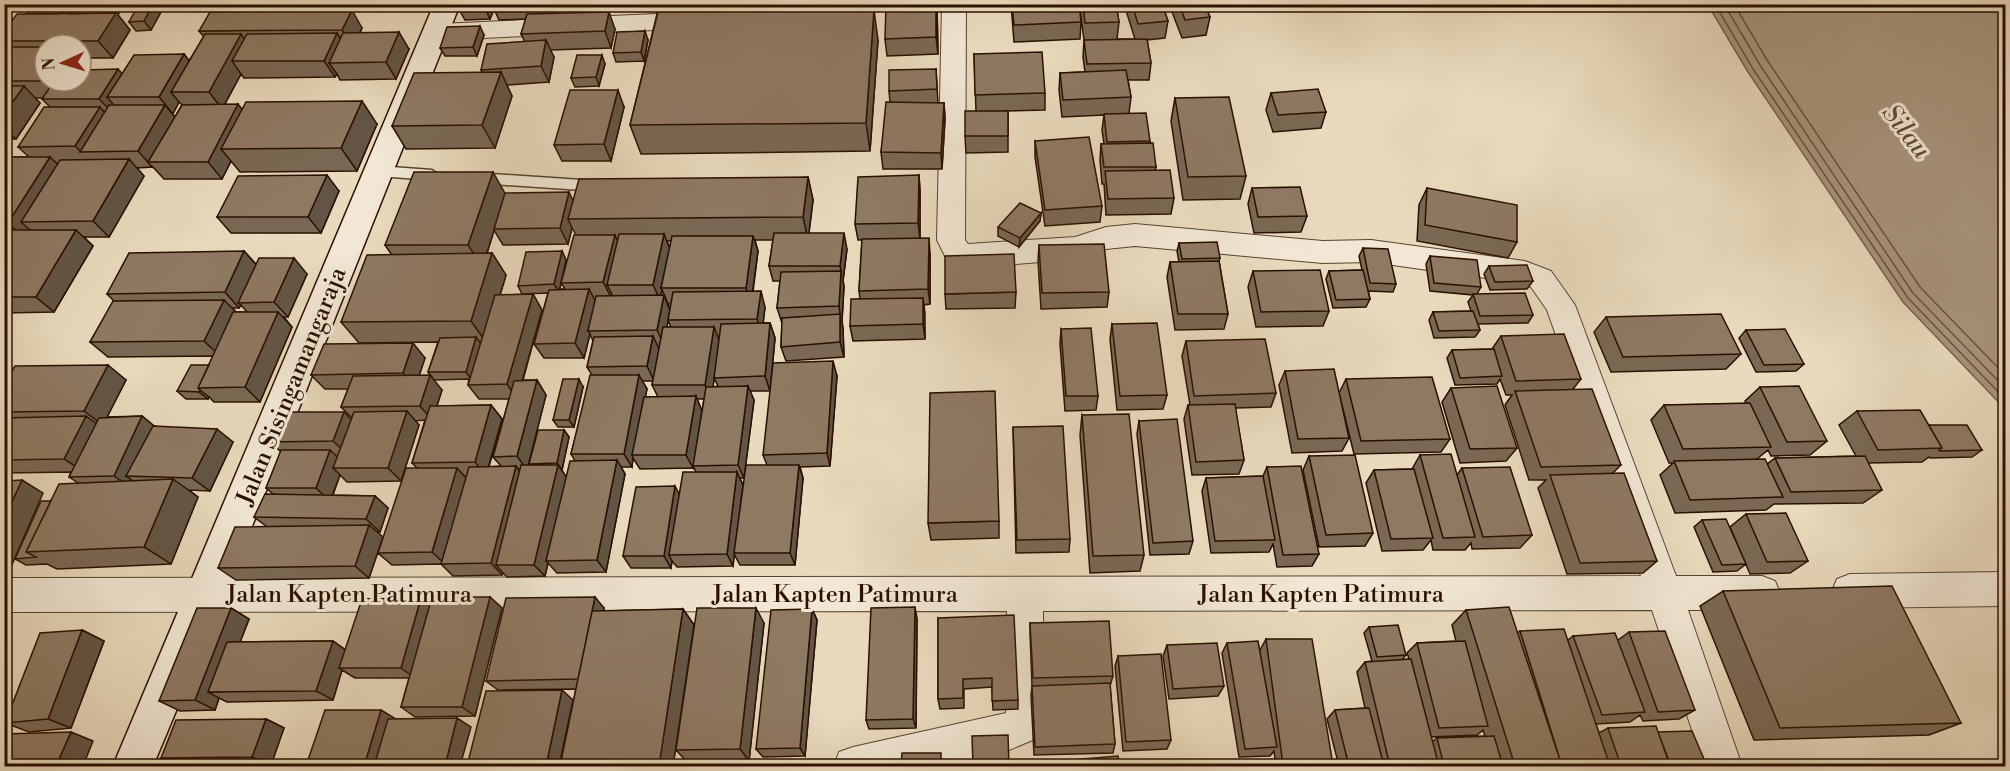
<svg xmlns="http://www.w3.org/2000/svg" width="2010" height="771" font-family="'Libre Bodoni',serif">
<rect width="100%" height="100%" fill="#e9dabd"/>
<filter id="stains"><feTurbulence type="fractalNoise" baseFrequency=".00333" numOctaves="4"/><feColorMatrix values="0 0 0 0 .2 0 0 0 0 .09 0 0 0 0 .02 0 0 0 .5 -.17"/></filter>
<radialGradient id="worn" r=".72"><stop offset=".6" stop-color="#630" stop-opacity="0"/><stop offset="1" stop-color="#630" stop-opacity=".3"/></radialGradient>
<path fill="#a8957d" stroke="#76604b" stroke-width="1.5" d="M1708 5H2005V409L1903 302 1748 72Z"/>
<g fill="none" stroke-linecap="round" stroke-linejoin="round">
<path stroke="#6a523e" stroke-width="1.5" d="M1715 4 1753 69 1908 298 2006 400
M1724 4 1760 65 1913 293 2006 389
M1734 4 1767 60 1920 287 2006 376"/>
<g stroke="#5a422f" stroke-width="3">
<path id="lane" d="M378 166 432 170 439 175 432 180 378 176 371 171Z
M477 173 597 181 604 186 597 191 477 183 470 178Z"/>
</g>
<g stroke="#5a422f" stroke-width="2">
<path id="street" d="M9 4H34L13 33 4 35V10Z
M942 4H966L965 240 968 244 1075 237 1106 227 1135 224 1323 241 1371 240 1525 261 1551 271 1575 305 1676 576H1762L1775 581 1780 593 1775 605 1762 610H1688L1742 766H1704L1652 610 1043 611 1044 715 1035 739 1002 753 940 766H834L839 752 853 747 1006 713 1007 611 4 612V578L1641 576 1547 310 1531 287 1521 283 1371 262 1323 263 1135 246 1106 249 1075 259 971 268 947 260 937 240Z
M699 12 708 14 711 20 708 26 699 28 440 40 431 38 428 32 431 26 440 24Z
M2006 572V606L1850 608 1837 603 1832 591 1837 579 1850 574Z"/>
</g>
<g stroke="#2b1000" stroke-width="3">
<path id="secondary" d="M434 4H460L225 594 153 766H113Z"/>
</g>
<use href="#lane" fill="#f1e7d4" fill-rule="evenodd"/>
<use href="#street" fill="#f1e7d4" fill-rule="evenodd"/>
<use href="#secondary" fill="#f1e7d4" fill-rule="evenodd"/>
</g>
<path fill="#7a6854" stroke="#2b1000" stroke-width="1.5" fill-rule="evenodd" d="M68 4 72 10 119 13 118 15 130 30 113 58H81V45H45V81L122 74 184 54 189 61 204 37 199 31 362 28 360 33 409 49 396 79 340 80 337 74 335 77 244 78 241 74 225 104 242 109 377 124 357 171 240 172 231 161 222 179H164L153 167 137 168 144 176 109 237H84L93 246 54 312 4 313V157H29L18 147 50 107 42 99 43 98H35L40 103 16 139H4V31L27 14ZM179 102 182 105 175 117 172 114Z
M293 4H338L337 6 294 7Z
M463 4H559L557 14 615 29 611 48 550 50 554 57 549 82 507 85 512 96 495 148 406 149 392 126 482 72 481 70 525 42 521 34 526 19 499 20 494 9 490 19 465 20 460 11Z
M654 4H724L723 11 703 12 878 40 870 151 641 154 630 125 657 14Z
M735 4H771L735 7Z
M937 4 938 54 887 56 885 39Z
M1011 4H1079L1081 22 1080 39 1014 42Z
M1080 4H1116L1119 22 1117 39H1135L1124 4H1162L1168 21 1165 38 1147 40 1151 63 1149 80H1128L1131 97 1129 113 1150 141 1156 167 1155 171 1174 198 1171 214 1106 215 1104 184H1102L1100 160 1101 144H1104L1102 130 1104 115 1062 117 1059 90 1060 73 1085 72 1083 57 1084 40 1080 9Z
M1169 4H1204L1210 17 1206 35 1182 38Z
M161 12 151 30 136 31 129 22Z
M484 35 477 56H445L440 48Z
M648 40 644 61 616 62 613 53Z
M974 54 1045 93V110L1002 111H1008V152L966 153 965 136 976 111Z
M605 64 599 86 575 87 571 78Z
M936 69 938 103H944L945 119 942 169H883L881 152 890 102 889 91Z
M1271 93 1326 112 1321 128 1273 132 1266 110Z
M1175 98 1246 176 1240 199 1183 200 1171 121Z
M624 107 611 161H562L554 145Z
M1035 141 1102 206 1100 222 1045 226 1035 157Z
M919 175 920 191V238L930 253V304L924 305 925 339 853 341 850 326 860 299 859 291 862 240H858L855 224Z
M808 177 813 200 809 233 847 249 843 281 844 286 842 321 843 329 844 357 786 361 781 347 782 323 777 308 780 281H773L769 266 773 240H755L758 251 753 292 765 307 763 323H770L775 338 770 391H750L754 400 744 478H740L743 485 767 465 763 455 837 376 830 466 800 467 803 478 795 565H740L734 554 733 566 677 567 672 561 671 568H631L623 556 679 494 696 472 693 466 699 428 693 468 640 469 633 458 632 467H621L625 474 606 572 557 573 548 563 545 576 507 577 503 573 502 575 453 576 441 564 392 565 378 553 417 468 412 463 425 420 415 421 419 425 401 481 347 482 340 475 333 495 375 496 388 508 380 532H376L383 537 369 578 236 580 218 568 266 526 254 517 273 494 266 488 281 452 270 442 351 419 352 418 341 407 348 389H325L311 375 425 358 419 376 442 390 437 406 491 405 502 419 489 467 501 466 493 457 509 399H479L468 385 469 379 434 380 428 372 438 342 359 343 341 322 392 255 385 245 505 194 573 201ZM572 228 576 235 561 282 566 260 562 251 518 286 522 294 548 293 534 344 544 358H584L590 334 593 341 587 367 592 375 571 454 575 461 566 477 562 470 569 437 564 430 529 464 530 465H528L546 395 537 380H523L542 310 533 294 500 295 506 275 492 253 487 254 494 230 503 245 568 244ZM667 241H671L670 248ZM561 283 565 289H560ZM662 290 668 304H671L670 309 664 295H661ZM668 321 671 327H667ZM714 378 718 386 713 387ZM642 381H653L652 385 658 397H645L647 389ZM697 399H704L702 411Z
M1252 188 1307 216 1301 232 1254 233 1248 204Z
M1427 188 1517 242 1508 258 1417 241 1419 205Z
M339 191 321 233H231L217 217Z
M1041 213 1040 221 1019 247 998 236V227Z
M1179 243 1220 258 1219 261 1228 314 1224 329 1175 330 1167 277 1170 262H1179L1177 251Z
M1039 245 1109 292 1107 307 1041 309 1038 261Z
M1363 248 1396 284 1393 292 1368 291 1370 299 1366 307 1333 308 1326 279 1329 271 1362 270 1359 256Z
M244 251 256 264 307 274 288 317H284L292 327 260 402H214L209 397 208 399H186L177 391 209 365 213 356 108 357 90 342 114 301 107 294ZM241 305 247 312H236L232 308H239Z
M1430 256 1481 287 1477 294 1533 315 1528 323 1478 324 1480 330 1475 337 1434 338 1429 320 1433 312 1471 311 1468 302 1473 295 1430 291 1426 264Z
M1489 266 1533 281 1527 289 1490 290 1484 274Z
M1253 271 1329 311 1323 326 1256 327 1248 287Z
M1016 292 1015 308 946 309 945 294Z
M1606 317 1741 354 1726 369 1611 372 1594 332Z
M1112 324 1167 395 1163 409 1117 410 1110 339Z
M1061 329 1098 396 1096 410 1065 411 1060 344Z
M1746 330 1804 364 1796 371 1756 372 1739 338Z
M1501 336 1581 379 1573 389 1621 465 1612 474 1657 561 1643 573 1567 574 1538 488 1546 480H1529L1505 405 1512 395H1506L1500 379 1497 384 1455 385 1447 358 1452 350 1492 349Z
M1186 341 1276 393 1271 407 1235 408 1244 460 1239 474 1192 475 1184 419 1188 405H1190L1182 356Z
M1285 371 1349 438 1342 451 1292 453 1279 385Z
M1346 379 1450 439 1441 452 1354 454 1339 393Z
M126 380 107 417 142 416 154 426 233 442 210 491 189 490 198 497 171 564 57 569 47 564 26 565 15 559 50 501 78 483 69 477 71 472 4 473V384Z
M583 387 574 427H558L553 420Z
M1760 387 1827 441 1810 455 1771 456 1768 450 1757 459 1767 464 1775 458 1856 456 1839 425 1857 411 1929 425 1982 450 1972 457 1930 458 1929 457 1922 462 1868 463 1882 490 1863 503 1774 504 1766 510 1675 513 1660 475 1673 463H1669L1651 420 1664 405 1746 404 1745 401Z
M1451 388 1517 448 1506 461 1460 463 1442 402Z
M1082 415 1144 555 1140 571 1090 573 1080 435Z
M1139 421 1193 541 1189 554 1150 555 1137 434Z
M1013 427 1070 539 1069 552 1016 553Z
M1420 455 1457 475 1462 468 1532 535 1520 548 1472 549 1471 543 1465 550H1433L1431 540 1423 550 1382 551 1366 483 1374 470 1412 469Z
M1309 456 1373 533 1365 546 1319 547 1303 470Z
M1267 467 1319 554 1312 566 1277 567 1273 544 1269 552 1211 553 1202 491 1206 478 1263 476Z
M1746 514 1808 561 1790 573 1750 574 1730 527Z
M1702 520 1746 564 1737 571 1713 572 1694 527Z
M999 521V538L931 540 928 523Z
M1723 591 1961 723 1929 735 1754 740 1700 606Z
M490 597 502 608 475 716 415 717 401 707 409 678H355L342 670 333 700 227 702 219 698 215 710 180 711 159 701 231 608 249 619 240 642 333 641 346 650 430 606Z
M604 608V611L683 609 694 625 673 766H560L576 689 498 690 486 681Z
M812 609 817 620 805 756 763 757 756 749Z
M1466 610 1517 633 1520 631 1568 640 1573 636 1618 640 1629 632 1695 710 1679 719 1643 721 1640 715 1630 722 1596 724 1599 733 1608 728 1658 733 1707 766H1339L1327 719 1335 710 1365 708 1357 672 1365 662 1372 661 1364 633 1369 627 1406 655 1402 660 1409 659 1407 653 1417 643 1456 641 1452 625ZM1483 730 1485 736 1437 738 1432 742 1431 737 1477 735Z
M917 618 916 728 869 729 866 720Z
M938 618 1018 700V709L993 710 992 687 964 689V708L940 709 938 699Z
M764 623 749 761 687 762 676 750Z
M1030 623 1113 676 1110 686 1115 744 1113 753 1034 755 1031 696 1032 686 1030 634Z
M82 630 104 641 71 728 29 732 5 723Z
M1266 639 1333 765 1331 766H1276L1274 751 1270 756 1239 757 1222 653 1227 643 1260 650Z
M1167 645 1224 686 1218 696 1169 699 1163 656Z
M1118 656 1171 740 1167 749 1123 751 1115 666Z
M266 719 284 728 271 765 182 766 161 758Z"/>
<path fill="#635545" stroke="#2b1000" stroke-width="1.5" d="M68 4 75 13 56 18Z
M111 4 119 13 118 15 130 30 113 58 98 41 104 15Z
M153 4H155L161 12 151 30 144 21Z
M488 4H491L494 9 490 19 486 10Z
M550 4H559L556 18Z
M936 4H937L938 54 936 37Z
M352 10 362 28 353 47 342 30Z
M874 10 878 40 870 151 866 123Z
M609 12 615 29 611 48 605 31Z
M480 26 484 35 477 56 473 47Z
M645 31 648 40 644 61 641 52Z
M399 32 409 49 396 79 386 62Z
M337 33 348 51 329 63 337 74 335 77 324 61Z
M241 34 253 51 232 61 241 74 222 109 209 92Z
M546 40 554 57 549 82 541 66Z
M184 54 197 71 171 92 179 102 173 114 159 97Z
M602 55 605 64 599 86 596 77Z
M118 69 133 86 107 97 118 110 115 115 99 99Z
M501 72 512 96 495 148 482 125Z
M45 79V81H71L60 98 44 81Z
M24 86 40 103 16 139 4 128V114Z
M618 90 624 107 611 161 604 144Z
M362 101 377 124 357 171 341 148Z
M944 103 945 119 942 169 941 153Z
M238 104 251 121 221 149 231 161 222 179 208 162Z
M165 105 179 122 148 162 153 168 138 151Z
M100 107 115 124 81 152 75 146Z
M50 157 67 173 21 222 31 231 26 239 8 223Z
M129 159 144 176 109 237 93 221Z
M493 172 506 195 482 267 468 245Z
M327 175 339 191 321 233 308 217Z
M919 175 920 191V239L918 223Z
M808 177 813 200 808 240 803 217Z
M569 192 577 209 568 219 572 228 568 244 560 228Z
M1041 213 1040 221 1019 247 1020 238Z
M76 230 93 246 54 312 36 297Z
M844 233 847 249 843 281 844 286 842 321 843 329 844 357 840 342V314L839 306 841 271 840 266Z
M664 234 670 249 661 288 662 290 660 300 653 285Z
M615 235 622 251 607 285 612 294 611 297 603 282Z
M753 236 758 251 751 303 746 288Z
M929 238 930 253V304L928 289Z
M244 251 258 267 238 303 241 305 239 308 225 292Z
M562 251 566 260 559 292 554 284Z
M492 253 506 275 486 342 471 321Z
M294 258 307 274 288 317 274 302Z
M589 289 597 304 588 331 590 334 584 358 575 343Z
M761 291 765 307 762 334 757 319Z
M533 294 542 310 517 399 507 384Z
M664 295 670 311 668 320V321L664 345 657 330Z
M923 298 925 313V339L923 324Z
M224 300 239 315 220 356 204 341Z
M278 312 292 327 260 402 245 387Z
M770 323 775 338 770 391 765 376Z
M714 327 720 342 711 399 705 385Z
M653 336 660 351 654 381 647 366Z
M476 337 482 345 471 379 466 372Z
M413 343 425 358 415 388 403 373Z
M833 361 837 376 830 466 827 453Z
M108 365 126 380 103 425 84 411Z
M430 375 442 390 432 420 420 406Z
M639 375 647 389 634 455H632L633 458 632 467 624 454Z
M579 379 583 387 574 427 569 420Z
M537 380 546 395 527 470 517 456Z
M748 386 754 400 744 478 738 465Z
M200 390 209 397 208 399 199 392Z
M696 396 702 411 693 468 686 455Z
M491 405 502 419 486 475 475 462Z
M407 411 419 425 401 481 388 468Z
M344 412 358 426 347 454 333 441Z
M86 416 105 430 84 472 64 459Z
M142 416 159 430 126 476 136 483 133 489 114 476Z
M217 429 233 442 210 491 192 478Z
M564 430 569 437 562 470 557 463Z
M330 450 344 463 333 468 340 475 330 501 316 488Z
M617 460 625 474 606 572 597 560Z
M558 465 567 478 546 561 548 563 545 576 534 565Z
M799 465 803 478 795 565 790 553Z
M516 466 526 480 496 565 503 573 502 575 491 563Z
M457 468 469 481 445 564 432 552Z
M737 472 743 485 733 566 727 554Z
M173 479 198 497 171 564 144 547Z
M22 480 43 493 8 574 4 572V519Z
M675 486 682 499 669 555 672 561 671 568 664 556Z
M375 496 388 508 380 532 366 519Z
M369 525 383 537 369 578 355 566Z
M490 597 502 608 475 716 462 707Z
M595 597 604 608 588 689 578 679Z
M421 598 435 609 415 678 401 668Z
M915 607 917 618 916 728 913 719Z
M231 608 249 619 221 692H208L219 698 215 710 195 700Z
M756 608 764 623 749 761 740 749Z
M683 609 694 625 673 766H659Z
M812 609 817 620 805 756 800 748Z
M82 630 104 641 71 728 48 719Z
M333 641 348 652 339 668 342 670 333 700 316 691Z
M562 690 573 700 559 766H546Z
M381 710 396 719 382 766H364Z
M457 718 471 727 460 766H445Z
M266 719 284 728 271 765 252 757Z
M71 732 93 741 83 766H56Z"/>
<path fill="#8e7962" stroke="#2b1000" stroke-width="1.5" d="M35 4H67L60 14H27Z
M111 4 105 13 70 14 76 5Z
M139 4H153L144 21 129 22Z
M463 4H488L486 10 460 11Z
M886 4H936V37L885 39Z
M1012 4H1079L1081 22 1014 25Z
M1083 4H1116L1119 22 1085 23Z
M1132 4H1162L1168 21 1138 24Z
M1179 4H1204L1210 17 1185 20Z
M352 10 342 30 199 31 210 12Z
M874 10 866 123 630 125 658 12Z
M609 12 605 31 521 34 527 14Z
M116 13 98 41H4V31L17 14Z
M480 26 473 47 440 48 447 27Z
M645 31 641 52 613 53 617 32Z
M399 32 386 62 329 63 343 33Z
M337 33 324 61H232L247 34Z
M205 34H241L209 92H171Z
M1147 39 1151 63 1087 64 1084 40Z
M546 40 541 66 481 70 487 44Z
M4 47H45V79L44 81H4Z
M1042 52 1045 93 975 95 974 54Z
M184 54 159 97H107L134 55Z
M577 55H602L596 77 571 78Z
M118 69 99 99H42L54 81H81V70Z
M936 69 937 89 889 91V70Z
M1126 70 1131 97 1063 100 1060 73Z
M501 72 482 125 392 126 414 73Z
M4 86H24L4 114Z
M1318 89 1326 112 1278 115 1271 93Z
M570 90H618L604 144 554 145Z
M1229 97 1246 176 1188 177 1175 98Z
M362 101 341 148 221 149 246 102Z
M886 102 944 103 941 153 881 152Z
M238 104 208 162H148L182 105Z
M109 105H165L138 151 80 152Z
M44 107H100L75 146 18 147Z
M965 111H1008V136H965Z
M1146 113 1150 141 1107 142 1104 114Z
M1089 137 1102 206 1045 210 1035 141Z
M1153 143 1156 167H1104L1101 144Z
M4 157H50L8 223H4Z
M129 159 93 221 21 222 60 160Z
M1170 170 1174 198 1108 199 1105 171Z
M414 172H493L468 245H385Z
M327 175 308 217H217L238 176Z
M919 175 918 223 855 224 858 177Z
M808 177 803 217 568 219 579 179Z
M1300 187 1307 216 1258 217 1252 188Z
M1427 188 1517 205V242L1425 225Z
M569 192 560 228 494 229 505 193Z
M1020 203 1041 213 1020 238 998 227Z
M9 230H76L36 297H4V238Z
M774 233H844L840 266H769Z
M619 234H664L653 285H607Z
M574 235H615L603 282 561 283Z
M672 236H753L746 288H661Z
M929 238 928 289 859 291 862 239Z
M1217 242 1220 258 1182 259 1179 243Z
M1104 244 1109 292 1042 293 1039 245Z
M1363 248 1388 249 1396 284 1370 283Z
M244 251 225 292 107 294 129 253Z
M562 251 554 284 518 286 526 252Z
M492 253 471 321 341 322 367 255Z
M1014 254 1016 292 945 294V256Z
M1430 256 1477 260 1481 287 1434 283Z
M259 258H294L274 302 238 303Z
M1219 261 1228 314H1178L1170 262Z
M1527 265 1533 281 1495 282 1489 266Z
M1320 270 1329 311 1261 312 1253 271Z
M1363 270 1370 299 1336 300 1329 271Z
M841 271 839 306 777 308 781 272Z
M589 289 575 343 534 344 549 290Z
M761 291 757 319 668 320 673 292Z
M1525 293 1533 315 1480 316 1473 294Z
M533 294 507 384 468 385 495 295Z
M664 295 657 330 588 331 596 296Z
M923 298V324L850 326 851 299Z
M224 300 204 341 90 342 113 301Z
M1473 311 1480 330 1439 331 1433 312Z
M233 312H278L245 387 198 388Z
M840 314V342L781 347 782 318Z
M1721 314 1741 354 1623 357 1606 317Z
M770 323 765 376 714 378 721 324Z
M1157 323 1167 395 1120 396 1112 324Z
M663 327H714L705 385H652Z
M1091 328 1098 396H1066L1061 329Z
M1785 329 1804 364 1764 365 1746 330Z
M1564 334 1581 379 1516 381 1501 336Z
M653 336 647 366 587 367 594 337Z
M476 337 466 372H428L440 338Z
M1265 339 1276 393 1194 396 1186 341Z
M413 343 403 373 311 375 324 344Z
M1494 349 1502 376 1460 378 1452 350Z
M833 361 827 453 763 455 773 363Z
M108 365 84 411 4 412V384L15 366Z
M191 365H209L198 388 200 390 199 392 177 391Z
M1334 369 1349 438 1298 439 1285 371Z
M430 375 420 406 341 407 353 376Z
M590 375H639L624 454H571Z
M1432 377 1450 439 1361 441 1346 379Z
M563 379H579L569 420H553Z
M537 380 517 456 493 457 514 381Z
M748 386 738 465 693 466 706 387Z
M1497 386 1517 448 1470 449 1451 388Z
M1799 386 1827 441 1787 442 1760 387Z
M1592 389 1621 465 1541 467 1515 391Z
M995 391 999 521 928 523 930 393Z
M696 396 686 455H632L644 397Z
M1750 403 1771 447 1683 449 1664 405Z
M1235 404 1244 460 1196 462 1188 405Z
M491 405 475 462 412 463 430 406Z
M1920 410 1942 448 1878 450 1857 411Z
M407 411 388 468H333L354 412Z
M282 412H344L333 441 270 442Z
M1129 414 1144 555 1093 556 1082 415Z
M86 416 64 459 4 460V418Z
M142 416 114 476 69 477 99 418Z
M1177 419 1193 541 1153 543 1139 421Z
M1929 425H1967L1982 450 1940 451 1939 450 1942 448Z
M153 426 217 429 192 478 126 476Z
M1063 426 1070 539 1017 540 1013 427Z
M538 430H564L557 463 529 464Z
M281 450H330L316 488H266Z
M1451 454 1475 537 1443 538 1420 455Z
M1355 455 1373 533 1326 535 1309 456Z
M1865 456 1882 490 1791 492 1775 458Z
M1765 459 1783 497 1690 500 1674 461Z
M617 460 597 560 546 561 570 461Z
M521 465H558L534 565H496Z
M746 465H799L790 553H734Z
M516 466 491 563 441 564 469 467Z
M1301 466 1319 554 1283 555 1267 467Z
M1510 467 1532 535 1483 537 1462 468Z
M406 468H457L432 552 378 553Z
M1414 469 1433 538 1391 539 1374 470Z
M683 472H737L727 554 669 555Z
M1624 473 1657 561 1580 563 1550 475Z
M1263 476 1275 540 1215 541 1206 478Z
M173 479 144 547 26 552 59 484Z
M22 480 4 519V481Z
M675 486 664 556H623L636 487Z
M265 494 375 496 366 519 254 517Z
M41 501H51L26 552 36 557 15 559Z
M1786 513 1808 561 1767 562 1746 514Z
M1726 519 1746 564 1722 565 1702 520Z
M369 525 355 566 218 568 235 527Z
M1892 586 1961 723 1780 728 1723 591Z
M432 597H490L462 707H401Z
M595 597 578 679 486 681 506 598Z
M421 598 401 668H339L362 599Z
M915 607 913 719 866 720 871 608Z
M1509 607 1562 766H1515L1466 610Z
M197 608H231L195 700 159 701Z
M697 608H756L740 749 676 750Z
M683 609 659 766H560L592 611Z
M812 609 800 748 756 749 771 610Z
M1014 615 1018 700 992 701V678L963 679V698L938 699V618Z
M1109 621 1113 676 1033 678 1030 623Z
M1398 625 1406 655 1377 657 1369 627Z
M1564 629 1610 766H1562L1520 631Z
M82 630 48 719 5 723 40 633Z
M1665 631 1695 710 1658 712 1629 632Z
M1615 633 1645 712 1602 715 1573 636Z
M1266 639H1312L1333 765H1283Z
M333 641 316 691 208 692 227 642Z
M1258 641 1277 747 1245 749 1227 643Z
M1465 641 1488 726 1439 728 1417 643Z
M1217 643 1224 686 1173 689 1167 645Z
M1161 654 1171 740 1126 742 1118 656Z
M1411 659 1439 766H1390L1365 662Z
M1110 683 1115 744 1035 747 1032 686Z
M562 690 546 766H467L486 691Z
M1369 708 1384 766H1349L1335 710Z
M325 710H381L364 766H306Z
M457 718 445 766H374L388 719Z
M266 719 252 757 161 758 176 720Z
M1656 726 1670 766H1621L1608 728Z
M1692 731 1707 766H1671L1658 732Z
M71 732 56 766H4V734Z
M1008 735 1009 766H973L972 736Z
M1494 736 1503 766H1444L1437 738Z
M902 753H941V766H901Z
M1118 756 1120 766H1023L1022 764Z"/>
<g text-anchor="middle" stroke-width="6" stroke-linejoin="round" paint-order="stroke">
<g font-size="24" fill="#2b1000" stroke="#f1e7d4">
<text transform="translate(291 386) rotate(-68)" y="8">Jalan Sisingamangaraja</text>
<text x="349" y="602">Jalan Kapten Patimura</text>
<text x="835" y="602">Jalan Kapten Patimura</text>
<text x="1321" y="602">Jalan Kapten Patimura</text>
</g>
<g font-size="26" font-style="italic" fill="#634c38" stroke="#f1e7d4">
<text transform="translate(1907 131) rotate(52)" y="9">Silau</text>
</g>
</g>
<rect width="2010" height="771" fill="none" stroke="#e9dabd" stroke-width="24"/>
<rect x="6" y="6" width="1998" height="759" fill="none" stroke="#2b1000" stroke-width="3"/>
<rect x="12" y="12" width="1986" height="747" fill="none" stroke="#2b1000" stroke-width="1.5"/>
<g transform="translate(63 63) rotate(266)"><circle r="28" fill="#f1e7d4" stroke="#a2917f" stroke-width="1.5"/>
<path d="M0-4.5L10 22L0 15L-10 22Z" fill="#8f2418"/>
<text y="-9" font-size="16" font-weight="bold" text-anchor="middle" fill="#2b1000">N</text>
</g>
<rect width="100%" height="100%" filter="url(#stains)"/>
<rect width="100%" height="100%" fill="url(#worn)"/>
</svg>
